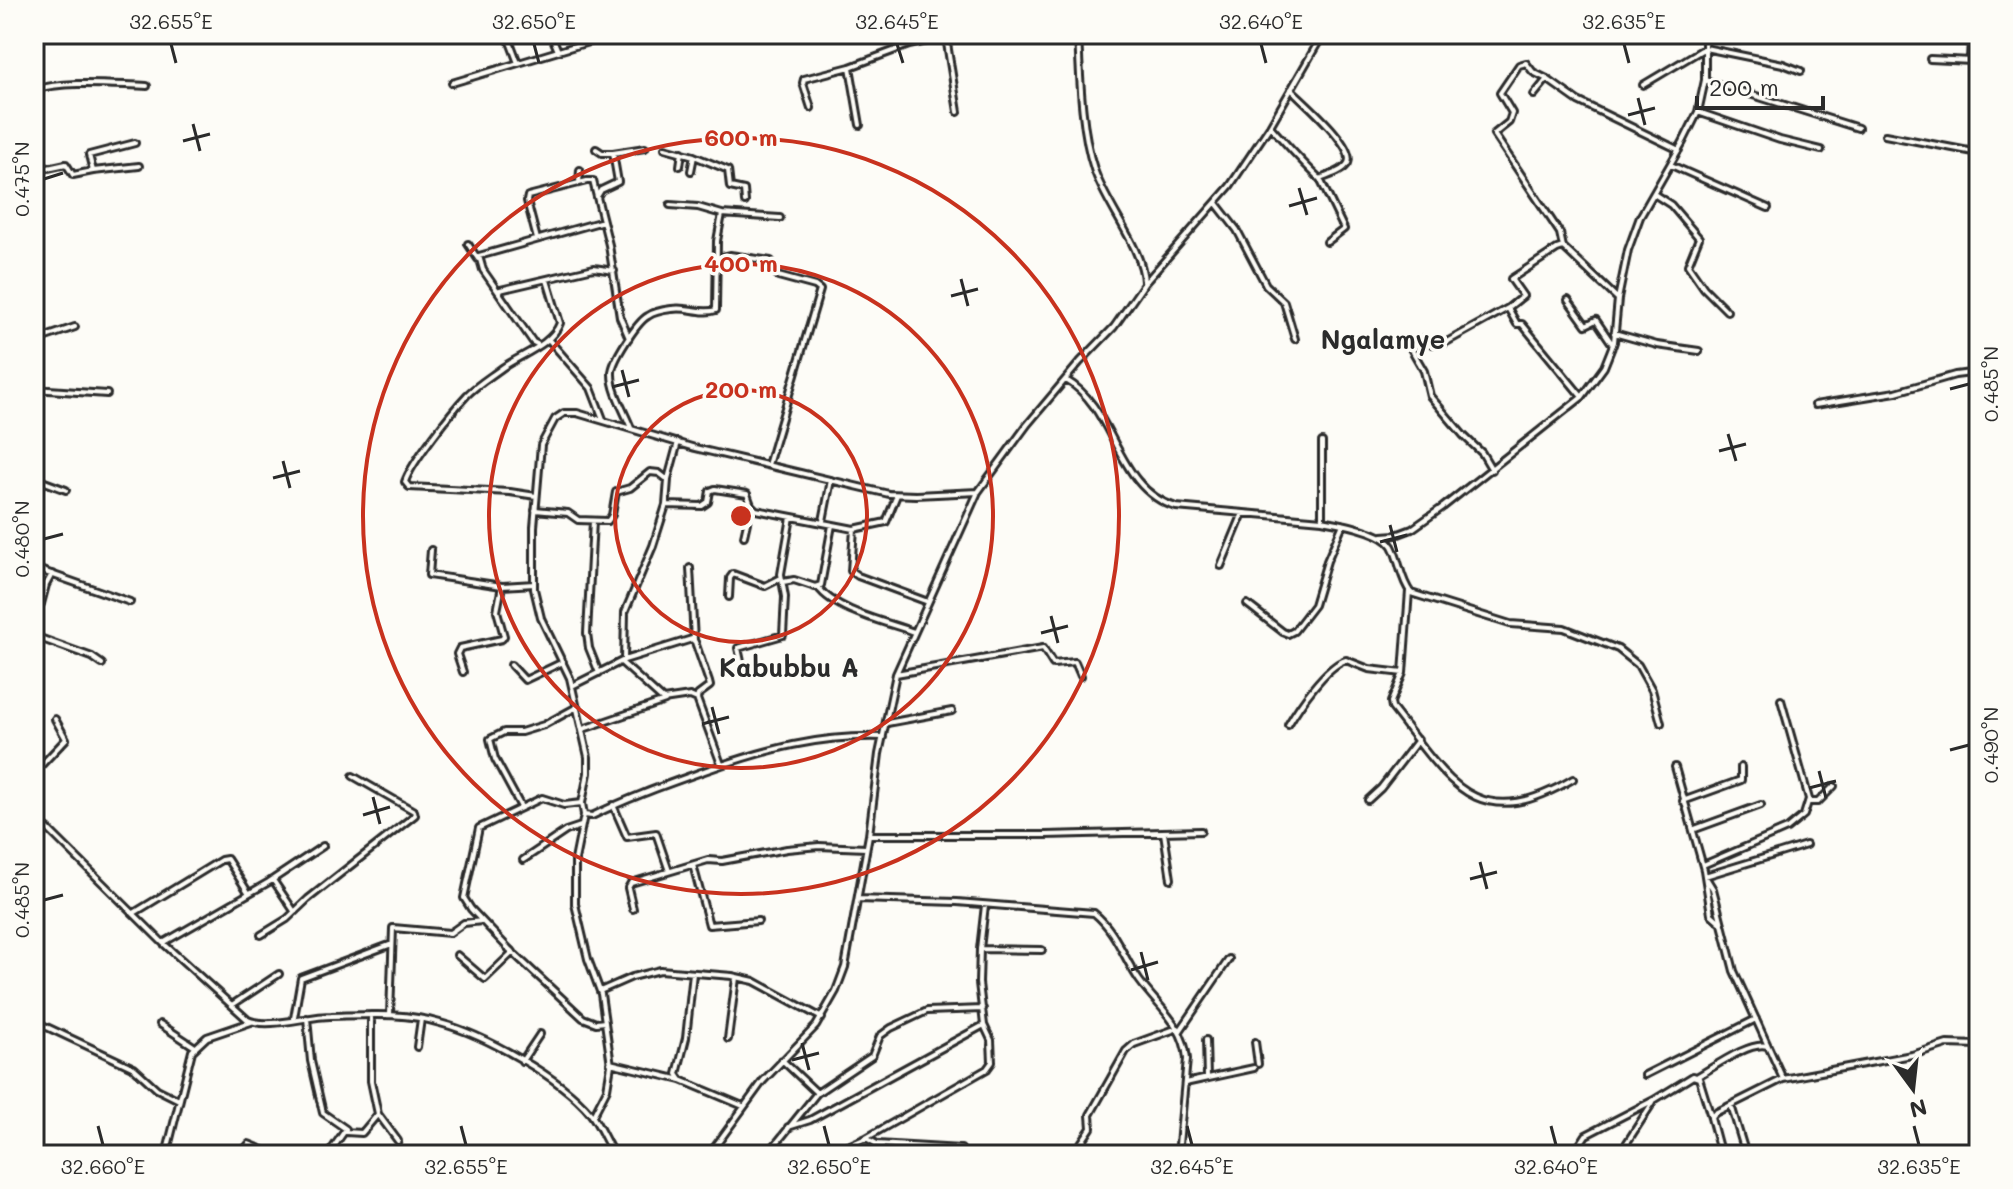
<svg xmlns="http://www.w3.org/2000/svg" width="2013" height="1189" font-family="Mali,sans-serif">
<rect width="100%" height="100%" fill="#fdfcf7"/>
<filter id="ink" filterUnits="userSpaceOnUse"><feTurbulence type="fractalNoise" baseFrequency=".0125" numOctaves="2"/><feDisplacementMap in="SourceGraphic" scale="16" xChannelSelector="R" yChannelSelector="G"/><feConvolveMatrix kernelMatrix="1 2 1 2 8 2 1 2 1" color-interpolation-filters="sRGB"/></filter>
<g filter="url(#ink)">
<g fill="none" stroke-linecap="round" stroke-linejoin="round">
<g stroke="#2b2b2b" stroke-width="10">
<path id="minor" d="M507 34 518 63
M551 34 558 51
M1078 34C1080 76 1081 130 1094 169 1105 204 1143 248 1144 282
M1939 34H1940
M1948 34 1959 40 1972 38
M946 37 958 112
M1930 59 1972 61
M1975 65 1970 58 1971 39 1977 34
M1547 79 1533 72 1526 63 1519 65 1500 93 1512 113 1509 122 1494 134 1560 233 1563 247 1618 299
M1705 80 1858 128
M452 83 615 34
M1643 85 1705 48 1783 64 1801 71
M34 90C65 80 112 85 147 86
M1534 95 1547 79 1578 101 1679 150
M811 108 803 83 804 79 850 67
M1698 112 1780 140 1821 150
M860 125 850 67 909 45 959 34
M1270 126C1286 144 1302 162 1320 179 1329 175 1343 172 1348 163 1356 146 1304 102 1291 89
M1885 135 1979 153
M665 148 694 156
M596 149 602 153H613
M1671 165 1768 208
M680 166 682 152
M34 171 66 164 73 175 93 171 89 155 135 143
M93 171 139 166
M691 171 694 156 728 170 730 187 744 190 745 202
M1320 179 1344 229 1327 242
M579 183 580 170
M1654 194 1671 205 1699 238 1688 265 1704 288 1727 311
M598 195 601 190 618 182 613 153 645 148
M1216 203 1237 230 1266 285 1284 302 1295 339
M670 205 698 207 722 214
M537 239 527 201 528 196 587 181H593L609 245 620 317 629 338
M468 244 478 259
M1563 247 1557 249 1511 279 1523 296 1508 308 1517 324H1522L1582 397
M717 258 730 255 771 261 778 276 815 286 820 290 768 465
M500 290 594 268 614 271
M1568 300 1586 325 1596 320 1613 345
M1614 333 1657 345 1699 351
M549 340 591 388 603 419
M34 341 75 327
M537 344 533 342 483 270 479 256 603 221
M1066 380C1116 408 1115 489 1176 507L1322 520C1339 523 1383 531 1392 546 1400 561 1400 579 1411 593L1510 624 1564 628 1618 649 1638 665 1652 690 1661 723
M34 389 107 394
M1815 405 1896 392 1955 375 1979 372
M631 428C625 412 612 392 612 374 611 362 637 322 648 316 655 311 664 310 672 309 687 306 702 315 716 310L717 241 722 214 780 218
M1492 470 1482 453 1463 435 1430 396 1424 371 1409 345 1425 338 1432 344H1443L1508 308
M34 478 66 490
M668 479 678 442
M536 496 510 492 409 487 405 482C411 463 452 411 467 395 477 385 490 377 502 368 520 355 552 345 560 323L547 280
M535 510 568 513 578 520 608 521 612 515 616 492 630 488 650 472 659 473 668 480 666 505
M1322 520V442
M593 521 587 633 589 648 599 673
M823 521 831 480
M854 529 851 571 858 576 928 602
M744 536 751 505
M1382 536 1396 535 1412 529 1443 507 1582 397 1604 367 1614 342 1618 299 1628 250 1640 217 1683 142 1698 112 1705 80V34
M431 550 429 575 502 586 534 584
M1221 566 1243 513
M34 568 130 602
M690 568 694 640
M783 582 794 580 815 587 821 585 832 525
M818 587C835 611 887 622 914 632
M1409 591 1403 673 1391 702 1392 708C1449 780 1475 837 1573 779
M729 597 730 578 733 574 765 586 781 578
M41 604 46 585 52 574
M1247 604 1283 632 1288 634 1294 631 1314 605 1327 561 1343 524
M34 636 92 657 102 664
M624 660 692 639 695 642 709 682 710 686 698 695 697 699
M621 662 663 700 690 696 697 699
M511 665 525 680 563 662
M742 666 738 648 783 635 785 597 781 574 791 517
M463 672 457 654 460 648 502 639 504 636 497 611 502 586
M896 674 1043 648 1053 664 1075 662 1081 676
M572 686 624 660 625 612 653 546 666 505 702 506 708 502 710 491 715 489 747 494 751 505 756 510 854 529 886 522 897 495
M697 699 721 764
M887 723 952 711
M1288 725C1299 706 1326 666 1346 660L1369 669 1403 673
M583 729 665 701
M34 756 41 765
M1675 767 1704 870 1711 914 1720 922
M34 773 66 739 55 719
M1368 800 1381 788 1418 740
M1683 801 1741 780V767
M1809 802H1818L1834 786
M582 803 564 805 542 798 479 828 464 898 471 909 509 949 583 1018 596 1023 605 1022
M613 805 627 837 656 833 669 871
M521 807 495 759 490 739 504 732H521L544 725 577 707
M584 815 592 816C630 797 668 784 707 770 768 749 818 735 883 737
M34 822 48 829 163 943 248 1020C268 1029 307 1016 331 1016 368 1015 404 1012 440 1023 485 1035 560 1077 590 1113 599 1124 606 1142 614 1155
M1695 829 1761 805
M1164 833 1171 879
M869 835H1046L1201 831
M523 860 566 831 581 826
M693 865 709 925 758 921
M1703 865 1787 829 1804 815 1809 799 1781 700
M273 880 294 911
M858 899 957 902 1094 913C1117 932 1123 957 1139 980 1158 1007 1184 1024 1187 1059L1178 1155
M985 905 980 949 1042 950
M633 909 628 888 631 883 708 860 722 861 787 849 819 846 866 848
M134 913 221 860 227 859 248 892
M261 935 287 919 308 899 415 815 414 811 353 776
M163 943 269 882 323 846
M457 955 485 979 513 952
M600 991 632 977 660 970 732 976 754 981 822 1018
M232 1005 279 974
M390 1015 393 928 450 933 464 923 482 921
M294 1018 301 978 392 944
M307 1018 311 1061 323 1113 346 1129 328 1155
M34 1021 134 1068 157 1089 179 1100
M160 1024 195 1047
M1180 1031 1229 959
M728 1039 736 978
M1206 1040 1207 1078
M1255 1042 1258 1064
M417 1047 421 1019
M782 1060 817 1093
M522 1061 540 1034
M610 1063 681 1080 743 1106
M1645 1075 1756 1019
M1698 1076C1714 1067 1750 1041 1767 1046
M1783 1079 1734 971 1713 889 1705 876 1806 845
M681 1080 677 1074 686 1038 693 973
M1185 1083 1254 1068
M1731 1105 1746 1155
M378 1114 398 1141
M593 1116 607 1089 611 1065 601 994 588 959 575 904V860L584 815 582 803 588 773V757L570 678 541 618 534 589V527L541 445 555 419 564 413H577L695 448 889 494 916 495 978 492
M788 1127 810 1120 984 1025
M346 1132 362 1133 378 1114 371 1081V1015
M866 1138 877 1144 961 1149
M166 1155 192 1051 207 1037 251 1022
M240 1155 249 1144 275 1155
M709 1155 763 1081 816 1026 836 991 845 967 869 835 879 754 896 674 978 492 1027 425 1080 362 1114 327 1144 284 1230 186 1270 126 1323 34
M767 1155 817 1093 872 1056 880 1036 891 1028 927 1011 983 1009
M827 1155 866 1138 987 1069 992 1062 991 1040 984 1025 979 983 980 949
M1073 1155 1091 1128 1090 1115 1126 1051 1134 1044 1178 1028
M1573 1155 1586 1135 1654 1100 1693 1076 1699 1078 1711 1117
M1619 1155 1653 1102
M1716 1155 1719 1148 1711 1118 1715 1113 1783 1079 1912 1055 1947 1044 1979 1045"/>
</g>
<use href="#minor" stroke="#fdfcf7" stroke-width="4"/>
</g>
</g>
<path fill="none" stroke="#2b2b2b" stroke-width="3" d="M171 44 176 63M534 44 539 63M897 44 903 63M1261 44 1266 63M1624 44 1629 63M1638 98 1645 125M1628 115 1655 108M193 124 200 151M183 141 210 134M44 179 63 173M1299 188 1307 215M1289 206 1317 198M961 279 968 306M951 296 978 289M622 370 629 397M612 387 639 380M1950 389 1969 384M1728 434 1736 461M1719 451 1746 444M283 461 290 488M273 478 300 471M1390 525 1397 552M44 539 63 534M1380 542 1407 535M1051 616 1058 643M1041 633 1068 626M712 707 719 734M702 724 729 717M1950 750 1969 745M1819 771 1826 798M1809 788 1836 781M373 797 380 824M363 815 390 807M1480 862 1487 889M1470 879 1497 872M44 900 63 895M1141 952 1148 980M1131 970 1158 962M802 1043 809 1070M792 1060 819 1053M98 1126 103 1145M461 1126 466 1145M824 1126 829 1145M1187 1126 1192 1145M1551 1126 1556 1145M1914 1126 1919 1145"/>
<g fill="none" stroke="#c8321e" stroke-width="4">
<circle cx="741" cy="516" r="126"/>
<circle cx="741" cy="516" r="252"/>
<circle cx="741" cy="516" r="378"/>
</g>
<g text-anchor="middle" stroke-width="7" stroke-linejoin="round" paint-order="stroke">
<g font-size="26" font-weight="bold" fill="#2b2b2b" stroke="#fdfcf7">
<text x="1383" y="349">Ngalamye</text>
<text x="789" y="677">Kabubbu A</text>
</g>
</g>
<circle cx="741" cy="516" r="12" fill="#c8321e" stroke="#fdfcf7" stroke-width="4"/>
<g font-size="24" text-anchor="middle" font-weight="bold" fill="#c8321e" stroke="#fdfcf7" stroke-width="7" stroke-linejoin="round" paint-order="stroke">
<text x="741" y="146">600 m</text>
<text x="741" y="272">400 m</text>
<text x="741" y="398">200 m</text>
</g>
<rect width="2013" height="1189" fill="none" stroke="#fdfcf7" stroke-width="88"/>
<g transform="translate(1913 1089) rotate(165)" stroke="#fdfcf7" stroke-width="6" paint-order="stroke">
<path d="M0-6L14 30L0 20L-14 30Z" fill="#2b2b2b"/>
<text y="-12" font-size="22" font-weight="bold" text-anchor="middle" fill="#2b2b2b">N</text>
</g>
<path d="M1697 96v12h126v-12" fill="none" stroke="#2b2b2b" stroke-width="4"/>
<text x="1709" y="96" font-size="24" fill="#2b2b2b" stroke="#fdfcf7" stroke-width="6" paint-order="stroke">200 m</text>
<rect x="44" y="44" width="1925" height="1101" fill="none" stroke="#2b2b2b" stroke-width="3"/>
<g font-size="20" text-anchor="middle" fill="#2b2b2b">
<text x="171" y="29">32.655°E</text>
<text x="534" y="29">32.650°E</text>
<text x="897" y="29">32.645°E</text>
<text x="1261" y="29">32.640°E</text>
<text x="1624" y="29">32.635°E</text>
<text transform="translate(22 179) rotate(-90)" y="7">0.475°N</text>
<text transform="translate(1991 384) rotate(-90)" y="7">0.485°N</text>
<text transform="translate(22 539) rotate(-90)" y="7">0.480°N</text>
<text transform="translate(1991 745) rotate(-90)" y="7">0.490°N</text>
<text transform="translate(22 900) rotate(-90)" y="7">0.485°N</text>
<text x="103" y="1174">32.660°E</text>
<text x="466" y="1174">32.655°E</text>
<text x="829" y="1174">32.650°E</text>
<text x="1192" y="1174">32.645°E</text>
<text x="1556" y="1174">32.640°E</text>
<text x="1919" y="1174">32.635°E</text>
</g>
</svg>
